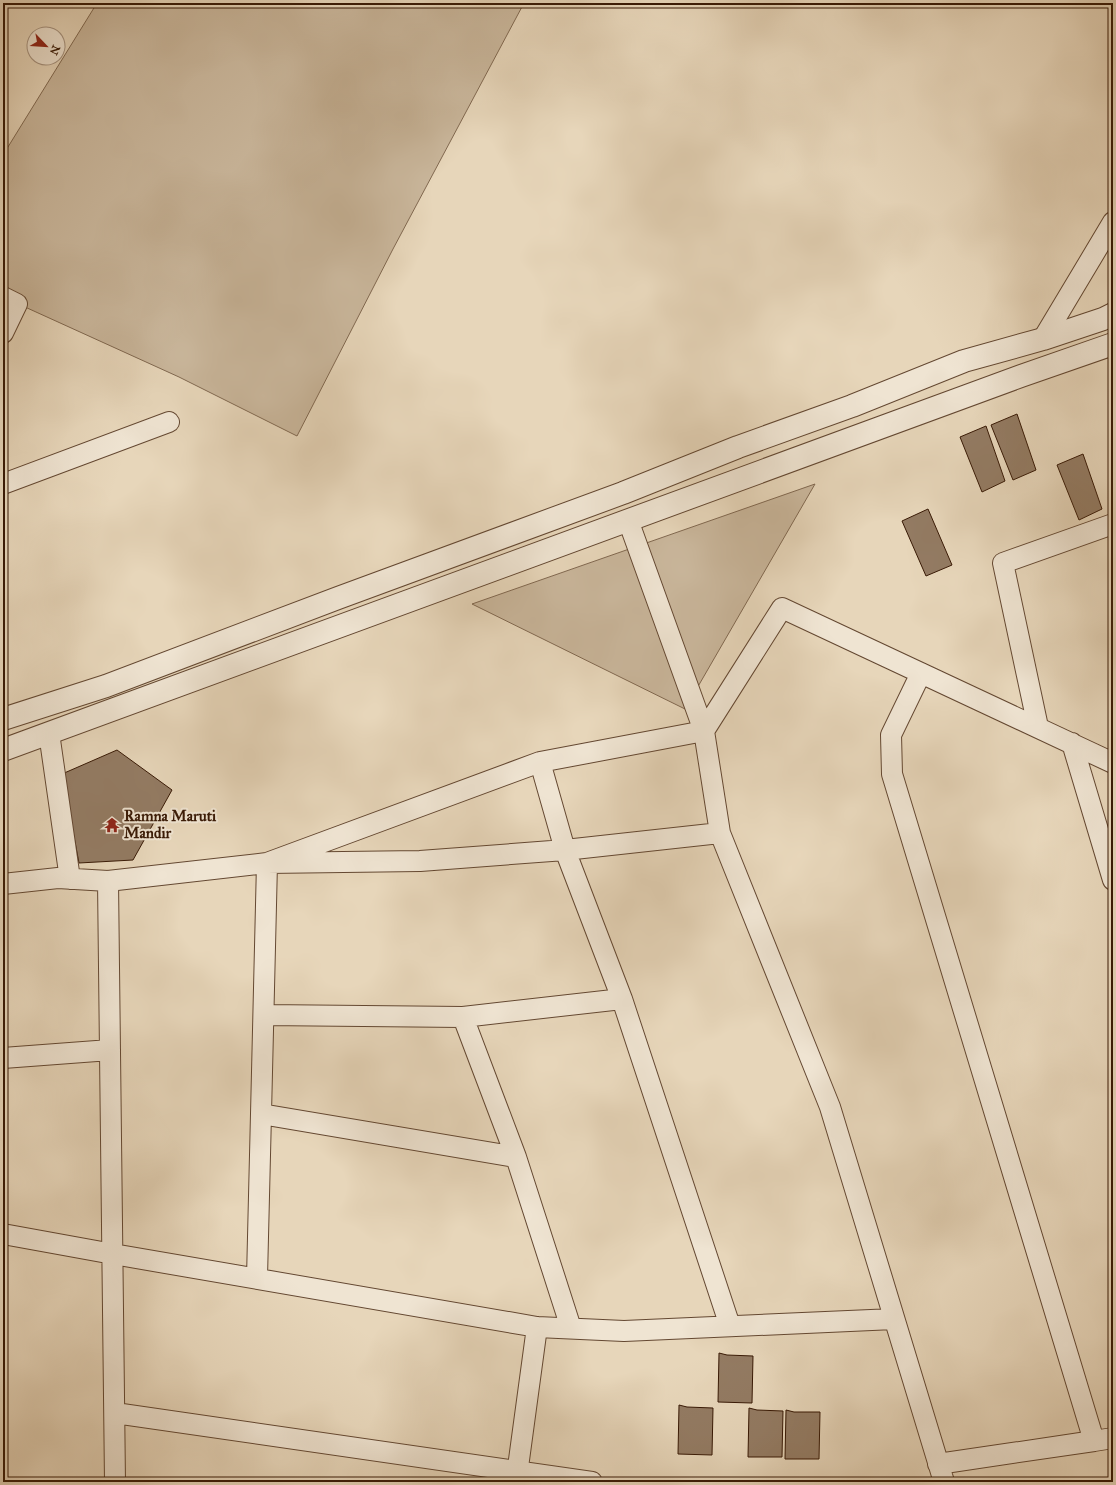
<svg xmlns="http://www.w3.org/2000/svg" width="1116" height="1485" font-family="'IM FELL Great Primer',serif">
<rect width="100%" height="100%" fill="#e7d6ba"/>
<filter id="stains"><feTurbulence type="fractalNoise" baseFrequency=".005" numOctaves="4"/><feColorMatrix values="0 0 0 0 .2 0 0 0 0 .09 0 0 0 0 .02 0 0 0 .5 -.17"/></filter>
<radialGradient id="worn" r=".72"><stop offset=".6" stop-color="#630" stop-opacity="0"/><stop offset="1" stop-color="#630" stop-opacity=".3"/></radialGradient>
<path fill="#c9b69b" stroke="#806850" d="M97 3H524L393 249 297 436 179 377 3 297V155Z
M815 484 685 709 472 604Z"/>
<path fill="#937b63" stroke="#381905" d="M1017 414 1036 470 1013 480 991 425Z
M986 426 1005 481 982 492 960 437Z
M1083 454 1102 509 1079 520 1057 465Z
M928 509 952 565 926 576 902 521Z
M117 750 172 790 133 860 79 863 62 774Z
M719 1353 727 1355 753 1356 752 1403 718 1402Z
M679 1405 687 1407 713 1408 712 1455 678 1454Z
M749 1408 757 1410 783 1411 782 1457H748Z
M786 1410 794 1412H820L819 1459H785Z"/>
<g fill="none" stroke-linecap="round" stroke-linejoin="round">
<g stroke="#644832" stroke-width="22">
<path id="minor" d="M3 297 17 304 3 333
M1043 339 1113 222
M3 484 169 422
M921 673 891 735 892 774 1094 1441 938 1464
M1038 727 1003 563 1113 524
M49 733 70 879
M1072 743 1113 880
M720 833 830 1107 944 1482
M108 881 115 1482
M3 884 58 878 108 881 267 863 420 861 565 850 720 833 704 731 782 608 1113 763
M622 999 730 1326
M264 1015 463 1017
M3 1058 110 1050
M261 1114 267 863 540 762
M516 1157 571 1328
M3 1234 113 1254 537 1327 624 1331 894 1319
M257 1278 261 1114 516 1157 463 1017 622 999 565 850 540 762 704 731 628 520
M115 1413 592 1482
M1094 1441 1113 1438
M516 1482 537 1327"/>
</g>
<g stroke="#644832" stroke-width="24">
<path id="tertiary" d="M3 719 106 686 338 598 623 493 738 447 852 406 964 361 1043 339 1103 319 1113 314
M3 750 1021 376 1113 344"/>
</g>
<use href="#minor" stroke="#efe4d2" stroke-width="20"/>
<use href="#tertiary" stroke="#efe4d2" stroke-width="22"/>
</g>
<defs>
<g id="temple-bare" transform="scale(1.2)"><path d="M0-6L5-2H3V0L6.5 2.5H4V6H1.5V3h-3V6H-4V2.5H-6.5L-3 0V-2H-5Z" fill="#8f2418" stroke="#efe4d2" stroke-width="2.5" paint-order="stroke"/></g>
</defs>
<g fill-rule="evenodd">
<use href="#temple-bare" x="112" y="825"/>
</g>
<g text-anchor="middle" stroke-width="4" stroke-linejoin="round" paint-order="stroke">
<g font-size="15" font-weight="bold" fill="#381905" stroke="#efe4d2" text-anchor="start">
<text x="124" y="821">Ramna Maruti<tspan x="124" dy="17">Mandir</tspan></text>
</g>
</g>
<rect width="1116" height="1485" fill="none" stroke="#e7d6ba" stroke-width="16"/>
<rect x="4" y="4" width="1108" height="1477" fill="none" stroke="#381905" stroke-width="2"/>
<rect x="8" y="8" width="1100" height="1469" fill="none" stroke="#381905"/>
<g transform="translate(46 46) rotate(115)"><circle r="19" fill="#efe4d2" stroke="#a69380"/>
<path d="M0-3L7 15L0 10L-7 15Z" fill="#8f2418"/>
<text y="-6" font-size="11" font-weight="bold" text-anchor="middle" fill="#381905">N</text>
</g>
<rect width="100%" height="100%" filter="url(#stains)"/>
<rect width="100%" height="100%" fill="url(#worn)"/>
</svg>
